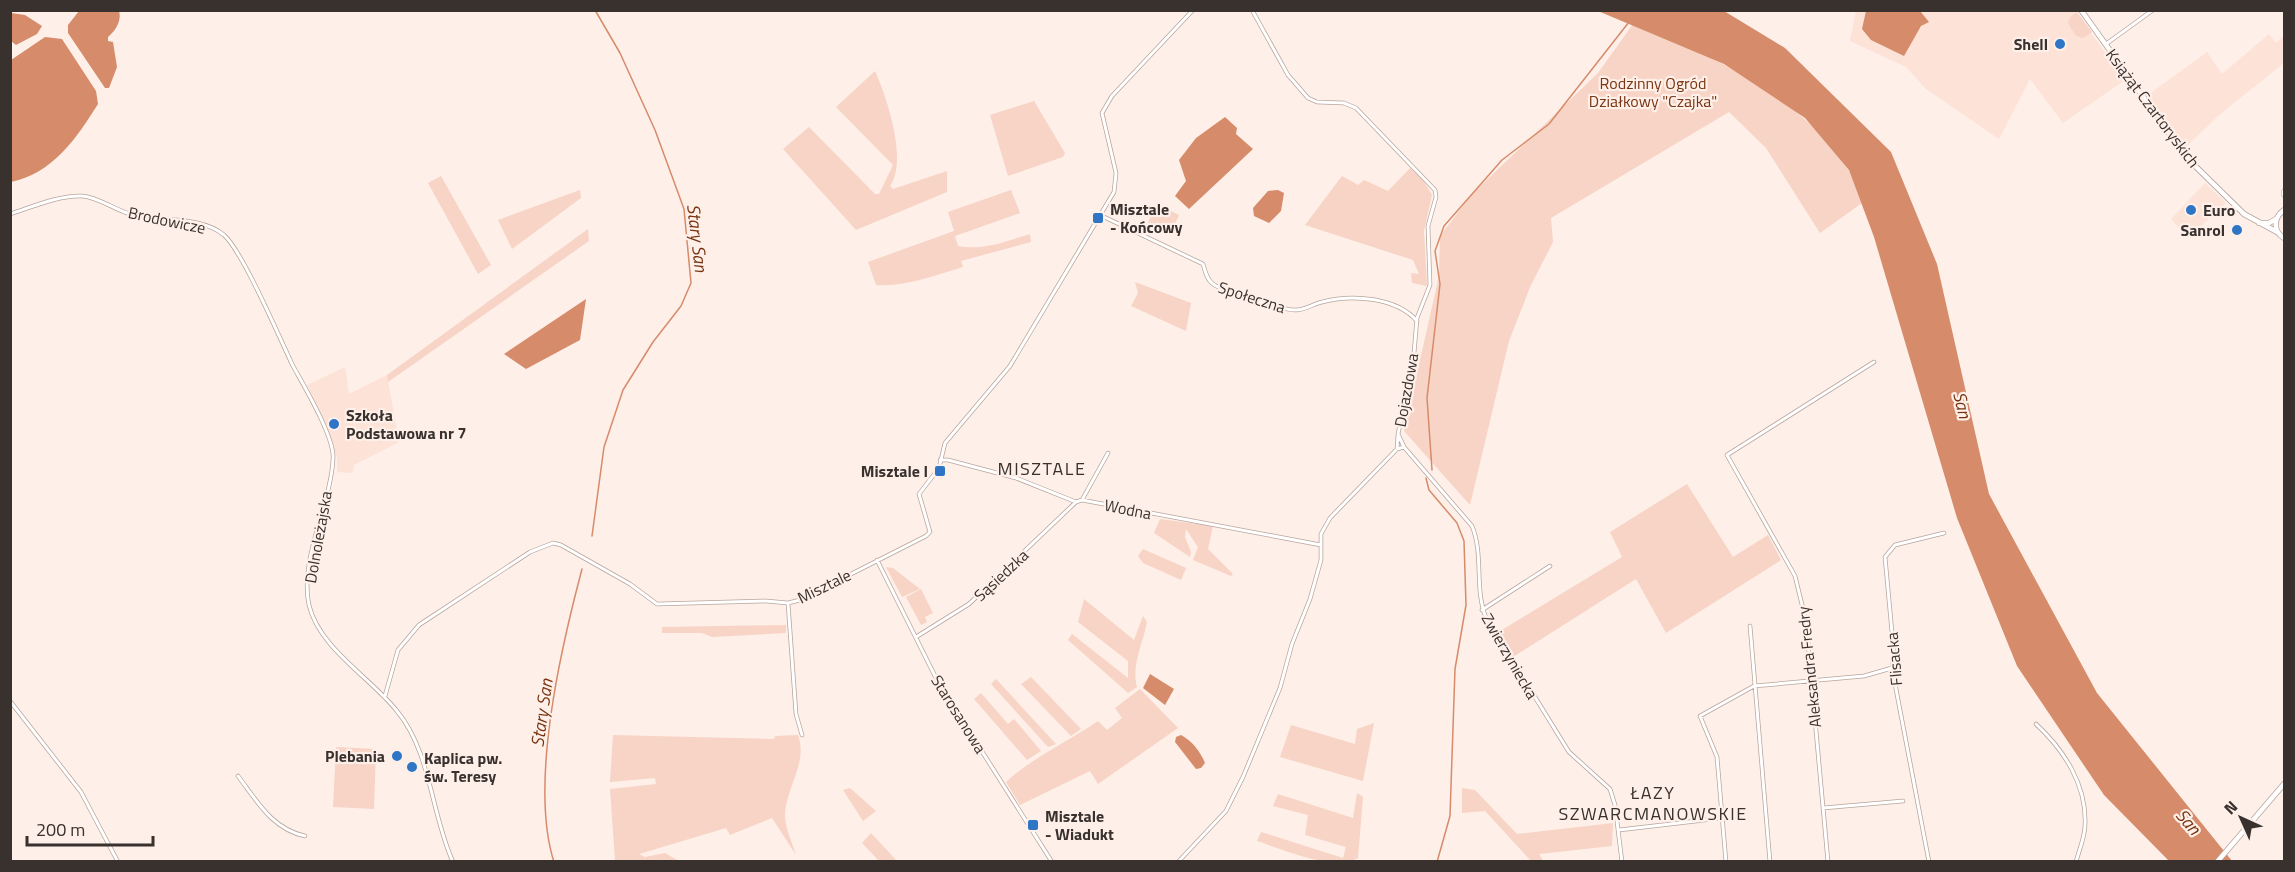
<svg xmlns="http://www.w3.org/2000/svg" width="2295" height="872" font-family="'Titillium Web',sans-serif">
<rect width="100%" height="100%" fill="#feefe8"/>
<path fill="#fde2d7" d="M1856 11H2075L2125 80 2063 123 2030 79 1999 139 1926 89 1906 67 1850 41Z
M2269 34 2276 43 2284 36V63L2218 116 2185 148 2148 95 2207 52 2222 74Z
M2205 183 2226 203 2188 238 2171 219Z
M345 367 349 394 387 375 399 442 354 465 353 473 337 472V458L307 385Z"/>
<path fill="#f7d4c5" d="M2077 12 2092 32 2083 38 2076 36 2068 23 2070 17Z
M1633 24C1710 53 1802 98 1848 169 1855 178 1858 192 1862 203L1820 233 1766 148 1729 112 1551 218 1553 242 1531 285 1509 341 1470 505 1404 431 1439 276 1440 236 1472 194 1598 73Z
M875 71C887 98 908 160 890 186L893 189 947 171V192L856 230 783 149 809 127 875 194H879L893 165 836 107Z
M1034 101 1065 153 1063 157 1008 176 990 115Z
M1410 168 1423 180 1432 195 1424 231 1427 286 1412 283 1411 273 1419 274 1413 260 1305 225 1342 176 1358 185 1364 180 1388 191Z
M441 176 491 265 478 274 428 183Z
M580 190 581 198 512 249 498 220Z
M1011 190 1020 213 955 236 958 246C984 251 1006 241 1030 234L1031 242 961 261 963 267C936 275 905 287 876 285L868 262 954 231 948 212Z
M1156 204 1179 215 1171 233 1148 223Z
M588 229 589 241 388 382 387 375Z
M1135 282 1191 303 1186 331 1131 306 1138 293Z
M1687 484 1733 557 1768 535 1781 560 1666 633 1636 579 1513 657 1497 633 1622 557 1610 532Z
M1160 519 1213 526 1208 549 1233 574 1231 576 1193 560 1198 547 1186 529 1185 537 1191 552 1190 557 1154 533Z
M1143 549 1186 568 1181 580 1143 563 1138 556Z
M886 567 893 568 920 589 902 597Z
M921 589 933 613 925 617 927 622 921 625 906 597Z
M1084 599 1134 640 1143 616 1147 622C1143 643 1131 666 1137 687L1128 693 1068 640 1072 634 1128 678V661L1078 622Z
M786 625V633L712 637 702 633H662V627Z
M1031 677 1081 729 1071 736 1021 684Z
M996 679 1056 744 1048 747 991 684Z
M1140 689 1178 728 1098 784 1090 771 1020 805 1006 782C1033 757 1068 742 1098 721L1107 730 1122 718 1115 708Z
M981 693 1008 724 1014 719 1041 751 1027 760 974 699Z
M1374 723 1363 781 1280 757 1291 725 1355 744 1357 729Z
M613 735 774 739 775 736 798 735C808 762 787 786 785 813 784 826 792 842 796 855L772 818 730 835 726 828 639 854 645 857 665 853 679 861H615L610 789 656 784 655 778 610 782Z
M336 747 376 749 374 809 333 807Z
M850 788 876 811 863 821 843 790Z
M1462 788 1475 790 1517 834 1613 823 1612 846 1539 854 1543 861H1531L1485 811 1462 813Z
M1357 793 1363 797 1358 858C1334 872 1282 849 1257 841L1261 832 1343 858 1346 847 1305 835 1308 815 1273 806 1278 794 1353 818Z
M871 833 897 861H879L862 843Z"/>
<path fill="#d68b6a" d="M79 11H119C122 21 115 31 108 37V41L113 42 117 67 109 88H105L68 33V25Z
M1598 11H1724L1785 48 1891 152 1937 264 1989 494 2097 693 2232 861H2169L2104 795 2017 666 1957 518 1874 237 1849 170 1805 118 1724 64Z
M1866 11H1920L1929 22 1921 26 1904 56 1871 40 1862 29Z
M11 13 25 15 42 26 37 34 16 45 11 41Z
M45 37 62 39 96 91 98 104C76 139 53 173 11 182V60Z
M1225 117 1237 128 1236 134 1253 149 1189 209 1175 196 1186 181 1179 160 1196 138Z
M1278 190 1284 193 1281 211 1269 223 1254 216 1253 208 1268 191Z
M586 299 580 340 526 369 504 354Z
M1150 674 1174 689 1165 705 1143 688Z
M1181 735C1192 741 1200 751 1205 763L1201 768 1196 769 1175 742 1176 737Z"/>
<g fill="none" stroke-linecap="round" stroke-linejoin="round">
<path stroke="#d68b6a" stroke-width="1.5" d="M1432 470 1427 398 1440 284 1435 251 1444 226 1502 160 1549 124 1629 22
M1426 478 1429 490 1457 523 1464 541 1466 605 1455 669 1450 816 1437 862
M592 536 604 447 623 390 653 342 681 306 691 283 684 209 655 130 620 53 595 10
M554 862C529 784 561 648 582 569"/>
<g stroke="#b7a59d" stroke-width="4.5">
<path id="minor" d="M2106 44 2153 10
M10 214C32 207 59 195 82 196 98 197 115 210 130 214 158 222 200 215 224 235 243 252 280 339 293 366 304 386 335 438 333 459 331 504 299 559 309 605 319 648 371 678 397 711 431 752 431 814 453 862
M1102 216 1203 264C1205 271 1207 280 1213 284 1222 291 1286 311 1296 310 1305 310 1313 304 1322 302 1352 294 1396 297 1417 321
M1404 447 1472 526C1484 555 1474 588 1486 618L1569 752 1610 789 1615 805 1622 862
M1397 449 1398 435
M940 460H948L1016 478 1076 502 1082 500 1321 545
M1082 500 1108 453
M877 560 938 682 1052 862
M788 603 796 714 802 735
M1482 610 1550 566
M1750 626 1770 862
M916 637 969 604 1076 502
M385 696 398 650 419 625 530 552 553 543 561 545 630 584 657 604 766 601 788 603 800 600 926 536 930 532 919 494 939 468 945 443 1010 366 1114 192 1116 173 1102 113 1112 96 1193 10
M10 701 81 792 118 862
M2036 724C2064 750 2087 785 2085 825 2085 837 2079 850 2076 862
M238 776C257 801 272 829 305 836
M1823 808 1903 801
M1619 830 1722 818
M1178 862 1226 811 1243 777 1280 688 1292 644 1310 599 1321 560V534L1330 518 1397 449 1404 447 1398 434 1413 365 1417 318 1430 285 1428 226 1436 197 1435 190 1356 108 1344 103 1317 102 1308 98 1288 75 1252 10
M1726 862 1717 757 1700 716 1754 686 1864 676 1892 668
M1828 862 1806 621 1795 576 1727 455 1874 362
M1929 862 1892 668 1894 654 1885 557 1895 545 1944 533"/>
</g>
<g stroke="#b7a59d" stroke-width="5">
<path id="tertiary" d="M2284 191V195"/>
</g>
<g stroke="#b7a59d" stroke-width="6">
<path id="secondary" d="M2081 10 2187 158 2244 214 2277 232
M2284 210C2273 218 2273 231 2284 238
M2259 223H2269L2276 219
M2217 862 2284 784"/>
</g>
<use href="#minor" stroke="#fff" stroke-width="3"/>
<use href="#tertiary" stroke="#fff" stroke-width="4"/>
<use href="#secondary" stroke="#fff" stroke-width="4.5"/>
</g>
<g fill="#2e75c6" stroke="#feefe8" stroke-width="2">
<circle cx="2060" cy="44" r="6"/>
<circle cx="2191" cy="210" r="6"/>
<rect x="1092" y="212" width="12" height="12" rx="3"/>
<circle cx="2237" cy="230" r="6"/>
<circle cx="334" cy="424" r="6"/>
<rect x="934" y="465" width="12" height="12" rx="3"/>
<circle cx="397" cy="756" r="6"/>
<circle cx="412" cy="767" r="6"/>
<rect x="1027" y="819" width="12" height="12" rx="3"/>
</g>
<g text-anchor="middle" stroke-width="4.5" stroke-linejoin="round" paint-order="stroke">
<g font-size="16" font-weight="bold" fill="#38312e" stroke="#feefe8" text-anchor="start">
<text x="2048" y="50" text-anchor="end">Shell</text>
<text x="1110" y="215">Misztale<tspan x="1110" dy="18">- Końcowy</tspan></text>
<text x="2203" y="216">Euro</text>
<text x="2225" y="236" text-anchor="end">Sanrol</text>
<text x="346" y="421">Szkoła<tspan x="346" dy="18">Podstawowa nr 7</tspan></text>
<text x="928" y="477" text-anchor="end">Misztale I</text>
<text x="385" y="762" text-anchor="end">Plebania</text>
<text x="424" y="764">Kaplica pw.<tspan x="424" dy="18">św. Teresy</tspan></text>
<text x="1045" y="822">Misztale<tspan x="1045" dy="18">- Wiadukt</tspan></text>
</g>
<g font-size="16" fill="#7a3512" stroke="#feefe8">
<text x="1653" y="89">Rodzinny Ogród<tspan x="1653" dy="18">Działkowy "Czajka"</tspan></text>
</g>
<g font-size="16" fill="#38312e" stroke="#feefe8">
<text transform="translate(2153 108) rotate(53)" y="6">Książąt Czartoryskich</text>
<text transform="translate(167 220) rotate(12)" y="6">Brodowicze</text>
<text transform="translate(1252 297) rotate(18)" y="6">Społeczna</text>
<text transform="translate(1406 390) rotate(-80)" y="6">Dojazdowa</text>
<text transform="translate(1128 509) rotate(11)" y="6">Wodna</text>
<text transform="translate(318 537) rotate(-80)" y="6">Dolnoleżajska</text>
<text transform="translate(1001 575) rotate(-43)" y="6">Sąsiedzka</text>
<text transform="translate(824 586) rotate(-26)" y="6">Misztale</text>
<text transform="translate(1510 656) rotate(60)" y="6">Zwierzyniecka</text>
<text transform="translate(1894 659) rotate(-95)" y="6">Flisacka</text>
<text transform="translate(1809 667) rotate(-96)" y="6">Aleksandra Fredry</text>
<text transform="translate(959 714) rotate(58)" y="6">Starosanowa</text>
</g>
<g font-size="18" font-style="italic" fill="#76320e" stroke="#feefe8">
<text transform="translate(697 238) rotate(83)" y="6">Stary San</text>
<text transform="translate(1962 405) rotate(76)" y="6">San</text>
<text transform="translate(542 713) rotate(-82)" y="6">Stary San</text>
<text transform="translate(2188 822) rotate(49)" y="6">San</text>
</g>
<g font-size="18" letter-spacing="1.5" fill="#38312e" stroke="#feefe8">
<text x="1042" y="475">MISZTALE</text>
<text x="1653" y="799">ŁAZY<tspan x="1653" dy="21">SZWARCMANOWSKIE</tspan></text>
</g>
</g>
<rect width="2295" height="872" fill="none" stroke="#38312e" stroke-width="24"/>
<g transform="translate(2241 818) rotate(315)" stroke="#feefe8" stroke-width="4.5" paint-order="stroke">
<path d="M0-4.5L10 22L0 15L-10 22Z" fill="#38312e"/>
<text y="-9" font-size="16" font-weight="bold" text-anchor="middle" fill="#38312e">N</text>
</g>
<path d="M27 836v9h126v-9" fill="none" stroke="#38312e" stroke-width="3"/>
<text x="36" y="836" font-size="18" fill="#38312e" stroke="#feefe8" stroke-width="4.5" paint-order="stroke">200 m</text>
</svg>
